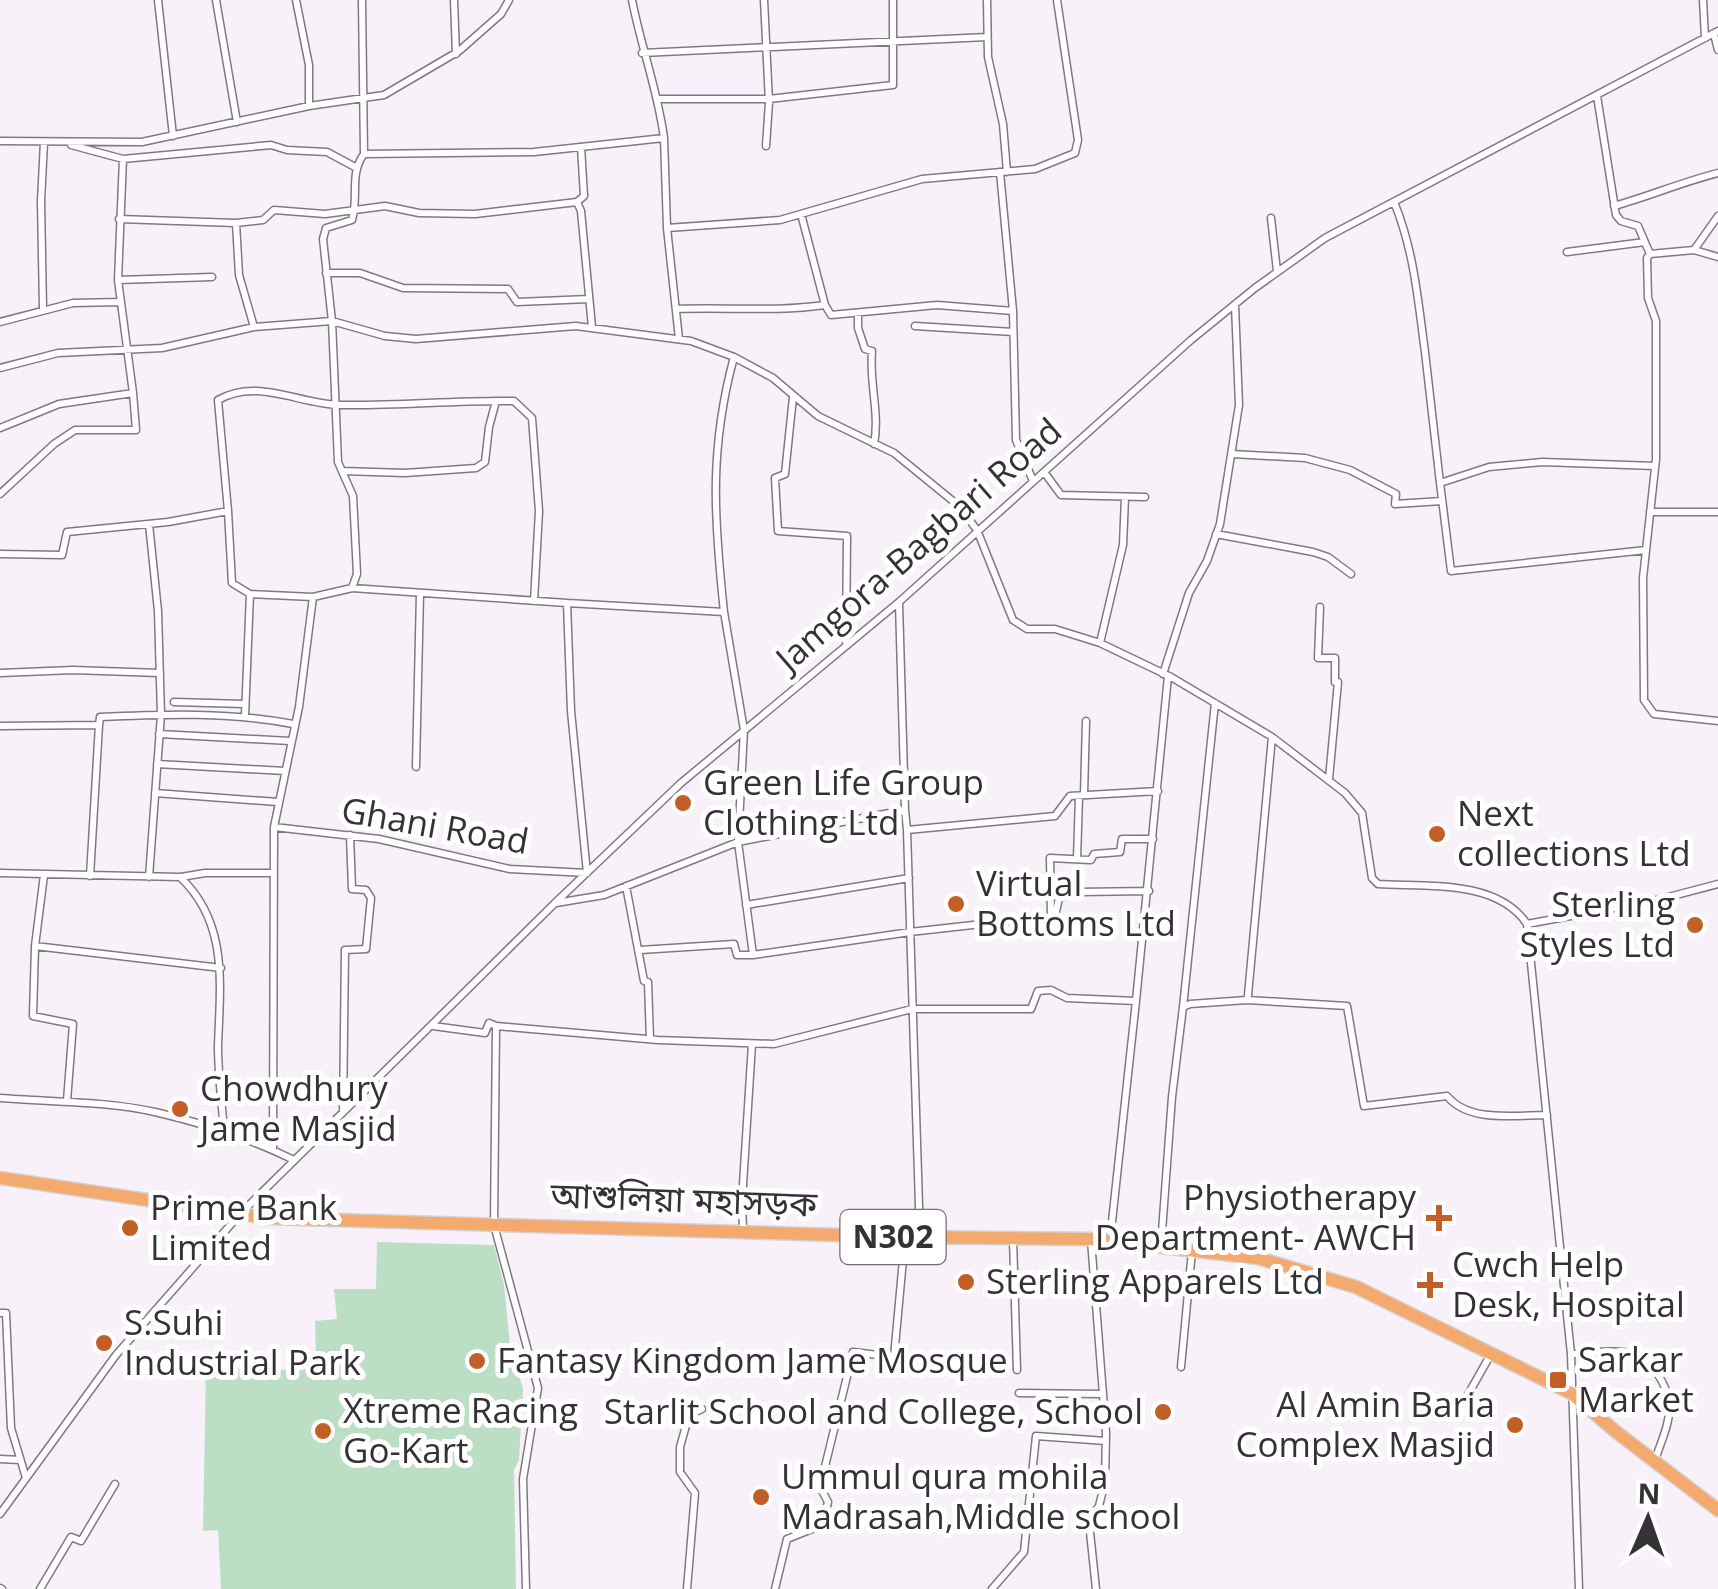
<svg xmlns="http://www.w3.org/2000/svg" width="1718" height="1589" font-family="'Open Sans','Noto Sans Bengali',sans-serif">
<rect width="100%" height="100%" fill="#f8f1fa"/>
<path fill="#bbdec4" d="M377 1242 494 1245 504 1285 510 1345 523 1389 519 1460 514 1470 516 1589H221L218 1530 203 1531 206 1367 291 1370 293 1360 316 1358 315 1321 337 1319 334 1289H376Z"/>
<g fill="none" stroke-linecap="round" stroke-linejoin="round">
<g stroke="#807982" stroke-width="9">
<path id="street" d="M158 0 173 136
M216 0 237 122
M296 0 309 65V106
M454 0 456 54
M764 0 769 102 766 146
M987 0 988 57 1003 124 1007 172
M1703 0 1705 38
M1714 34 1718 50
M642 53 987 37
M1597 96 1616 215 1621 221 1638 226 1650 254
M659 99H769L893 85V0
M664 138 667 228 679 339
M0 141 142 142 309 106 384 95 459 51 501 14 509 0
M71 145 123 159 271 145 287 150 327 152 355 167
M364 154 534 152 664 138C658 91 641 47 632 0
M1000 172 1013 311 1016 440 1033 481
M577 202 584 196 581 147
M1394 202C1414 250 1418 301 1425 352 1430 396 1435 439 1440 483L1489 467 1542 462 1655 466
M1614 206C1650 196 1682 182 1718 173
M801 214 825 305
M1718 216 1694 250 1650 254 1647 258 1648 298 1656 321V459L1643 578 1644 700 1654 714 1718 721
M1271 218 1277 271
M119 219 236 223 263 220 274 210 325 214 385 206 419 213 475 214 577 202 581 211 592 327
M236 223 239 275 254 327
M667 228 780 220 922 179 1035 169 1075 153 1078 140 1057 0
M1694 250 1718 257
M1567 252 1645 242
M326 273H360L403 288 508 289 517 302 589 299
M118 280 212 277
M43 309 41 201 44 142
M676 309C726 307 776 312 825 305L831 315 937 305 1013 311
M858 313V328L865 349 872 351C869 383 880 413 874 444
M0 322 73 303 120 302
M915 326 1013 332
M0 368 58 353 162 348 254 327 332 321 385 336 416 339 576 326 691 341 734 357 773 378 818 416 894 453 959 506 977 530 1013 620 1027 629H1055L1100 643 1171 677 1272 737
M793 397 785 474 775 478 778 531 847 536 846 642
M0 428 59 404 133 393 118 280 123 159
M1232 454 1305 458 1350 470 1396 494 1395 504 1442 501
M342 471 405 473 476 468 485 462 489 427 496 401
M1044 472 1061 495 1145 497
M1440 483 1451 571 1646 550
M0 494 54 444 75 430H136L133 393
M228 511 232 583 250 594 313 597
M1650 512H1718
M1216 534 1313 552 1328 557 1351 574
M0 554 62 555 67 532 168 522 228 511 218 400C258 377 300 405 341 405 399 406 456 400 514 401L532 418 539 511 534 601
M567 603 724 612 744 730 738 842 753 955 910 932 1055 916 1059 898 1078 892 1149 891
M899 603 905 810
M1320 607 1318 658H1335V682H1338L1329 779
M724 612C714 518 709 449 734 357
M1100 643 1123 545 1125 497
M0 673 73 670 160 673
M1163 674 1189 593 1207 561 1220 524 1239 405 1235 305
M174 702 245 704
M245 716 250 594
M0 726 99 725 100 717C165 714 230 712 293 724
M159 734 290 741
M157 764 285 771
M416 767 420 593
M155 793 278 802
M1084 795 1086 721
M274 827 379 839 510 869 587 873 571 711 567 603 352 588
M907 830 920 1237
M1077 859 1079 796
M0 873 180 877C229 923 220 985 218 1046 218 1075 222 1104 224 1132
M44 875 35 946 33 1016 73 1024 67 1101
M90 876 99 725
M149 877 161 715 158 611 149 524
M181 877 205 873H274
M626 886 644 981 648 982 650 1039
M556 903 604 895 738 842 905 810 907 830 1055 816 1070 796 1158 791
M746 905 909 878
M1051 917 1050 858 1091 860 1094 854 1120 852 1122 839H1153
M35 946 221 968
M640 950 734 944 737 955H753
M1247 1000 1347 1006 1364 1106 1447 1096C1469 1123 1515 1115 1547 1115
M1136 1001 1168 676
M1183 1007 1215 703
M433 1026 485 1033 489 1023 496 1026 658 1040 774 1044 912 1009H1031L1038 991 1051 990 1067 998 1136 1001 1110 1240
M496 1026 494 1225 538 1388 523 1479 526 1589
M0 1098C51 1102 105 1101 155 1112 203 1123 251 1139 294 1160
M343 1112 345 950 366 949 371 898 366 890 352 889 350 835
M273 1150 274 827 299 707 313 597 352 588 357 574 353 496 338 462 332 321 323 239 326 228 352 220C359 197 349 174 364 154L362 0
M743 1232 742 1200 752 1044
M1013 1239 1017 1370
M1091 1240 1106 1433 1105 1482 1099 1506 1091 1518 1090 1532 1096 1589
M1161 1245 1172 1097 1183 1007 1190 1004 1247 1000 1248 995 1272 737 1345 793 1362 813 1372 878 1378 884C1426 887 1497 879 1527 924
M0 1313H6L11 1428 26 1478
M1571 1354C1592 1353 1616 1349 1636 1354 1645 1356 1649 1362 1654 1369 1680 1404 1668 1422 1655 1460
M1181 1367 1192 1251
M1019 1393 1102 1394
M1466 1398 1491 1354
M0 1459 20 1460
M0 1514 116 1355 240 1214 555 903 681 783 899 602 1191 340 1255 288 1325 238 1718 31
M0 1588 2 1589
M40 1589 71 1537 81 1541 115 1484
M687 1589 695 1493 680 1472V1447L689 1415 702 1409
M775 1589 787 1539 822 1525 828 1502 820 1487 853 1352 894 1357 905 1238
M992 1589 1024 1552 1036 1436 1106 1441
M1579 1589 1571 1354 1527 924 1657 900 1718 884"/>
</g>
<g stroke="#d3d2d3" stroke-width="15">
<path id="highway" d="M0 1178 268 1218 905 1237 1090 1239 1258 1258 1356 1287 1571 1393 1615 1431 1718 1510"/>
</g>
<use href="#street" stroke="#fff" stroke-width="6"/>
<use href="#highway" stroke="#f4aa6e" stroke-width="12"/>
</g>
<g fill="#c25f26" stroke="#fff" stroke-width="4">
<circle cx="683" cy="803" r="10"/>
<circle cx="1437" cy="834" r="10"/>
<circle cx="956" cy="904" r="10"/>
<circle cx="1695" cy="925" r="10"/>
<circle cx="180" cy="1109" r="10"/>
<path d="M1434 1203h10v10h10v10h-10v10h-10v-10h-10v-10h10z"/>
<circle cx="130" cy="1228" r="10"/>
<circle cx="966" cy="1282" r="10"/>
<path d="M1425 1270h10v10h10v10h-10v10h-10v-10h-10v-10h10z"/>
<circle cx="104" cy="1343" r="10"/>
<circle cx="477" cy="1361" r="10"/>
<rect x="1548" y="1370" width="20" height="20" rx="5"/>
<circle cx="1163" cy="1412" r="10"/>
<circle cx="1515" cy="1425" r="10"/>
<circle cx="323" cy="1431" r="10"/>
<circle cx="761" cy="1497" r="10"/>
</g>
<g text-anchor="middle" stroke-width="10" stroke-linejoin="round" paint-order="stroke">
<rect fill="#fff" stroke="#727072" stroke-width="2.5" x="840.5" y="1210" width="105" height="54" rx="8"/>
<g font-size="32" font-weight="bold" fill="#353236">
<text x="893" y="1248">N302</text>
</g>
<g font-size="35" fill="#353236" stroke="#fff">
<text transform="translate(919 545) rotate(-41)" y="12">Jamgora-Bagbari Road</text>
<text transform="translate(435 826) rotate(10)" y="12">Ghani Road</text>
<text transform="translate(684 1200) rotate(2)" y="12">আশুলিয়া মহাসড়ক</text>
</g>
<g font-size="35" fill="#353236" stroke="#fff" text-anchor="start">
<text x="703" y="795">Green Life Group<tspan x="703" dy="40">Clothing Ltd</tspan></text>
<text x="1457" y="826">Next<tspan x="1457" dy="40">collections Ltd</tspan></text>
<text x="976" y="896">Virtual<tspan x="976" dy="40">Bottoms Ltd</tspan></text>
<text x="1675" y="917" text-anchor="end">Sterling<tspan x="1675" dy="40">Styles Ltd</tspan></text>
<text x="200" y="1101">Chowdhury<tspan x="200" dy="40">Jame Masjid</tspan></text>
<text x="1416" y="1210" text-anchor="end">Physiotherapy<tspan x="1416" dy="40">Department- AWCH</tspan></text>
<text x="150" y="1220">Prime Bank<tspan x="150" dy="40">Limited</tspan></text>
<text x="1452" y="1277">Cwch Help<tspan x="1452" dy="40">Desk, Hospital</tspan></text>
<text x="986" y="1294">Sterling Apparels Ltd</text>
<text x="124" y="1335">S.Suhi<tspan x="124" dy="40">Industrial Park</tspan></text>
<text x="1578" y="1372">Sarkar<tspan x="1578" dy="40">Market</tspan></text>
<text x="497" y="1373">Fantasy Kingdom Jame Mosque</text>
<text x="1495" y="1417" text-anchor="end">Al Amin Baria<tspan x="1495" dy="40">Complex Masjid</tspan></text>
<text x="343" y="1423">Xtreme Racing<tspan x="343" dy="40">Go-Kart</tspan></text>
<text x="1143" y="1424" text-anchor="end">Starlit School and College, School</text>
<text x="781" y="1489">Ummul qura mohila<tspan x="781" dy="40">Madrasah,Middle school</tspan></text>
</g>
</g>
<g transform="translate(1648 1519) rotate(2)" stroke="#ffffff" stroke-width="8" paint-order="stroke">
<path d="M0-8L18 38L0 25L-18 38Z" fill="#353236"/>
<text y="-15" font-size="28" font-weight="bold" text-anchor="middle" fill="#353236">N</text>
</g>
</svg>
